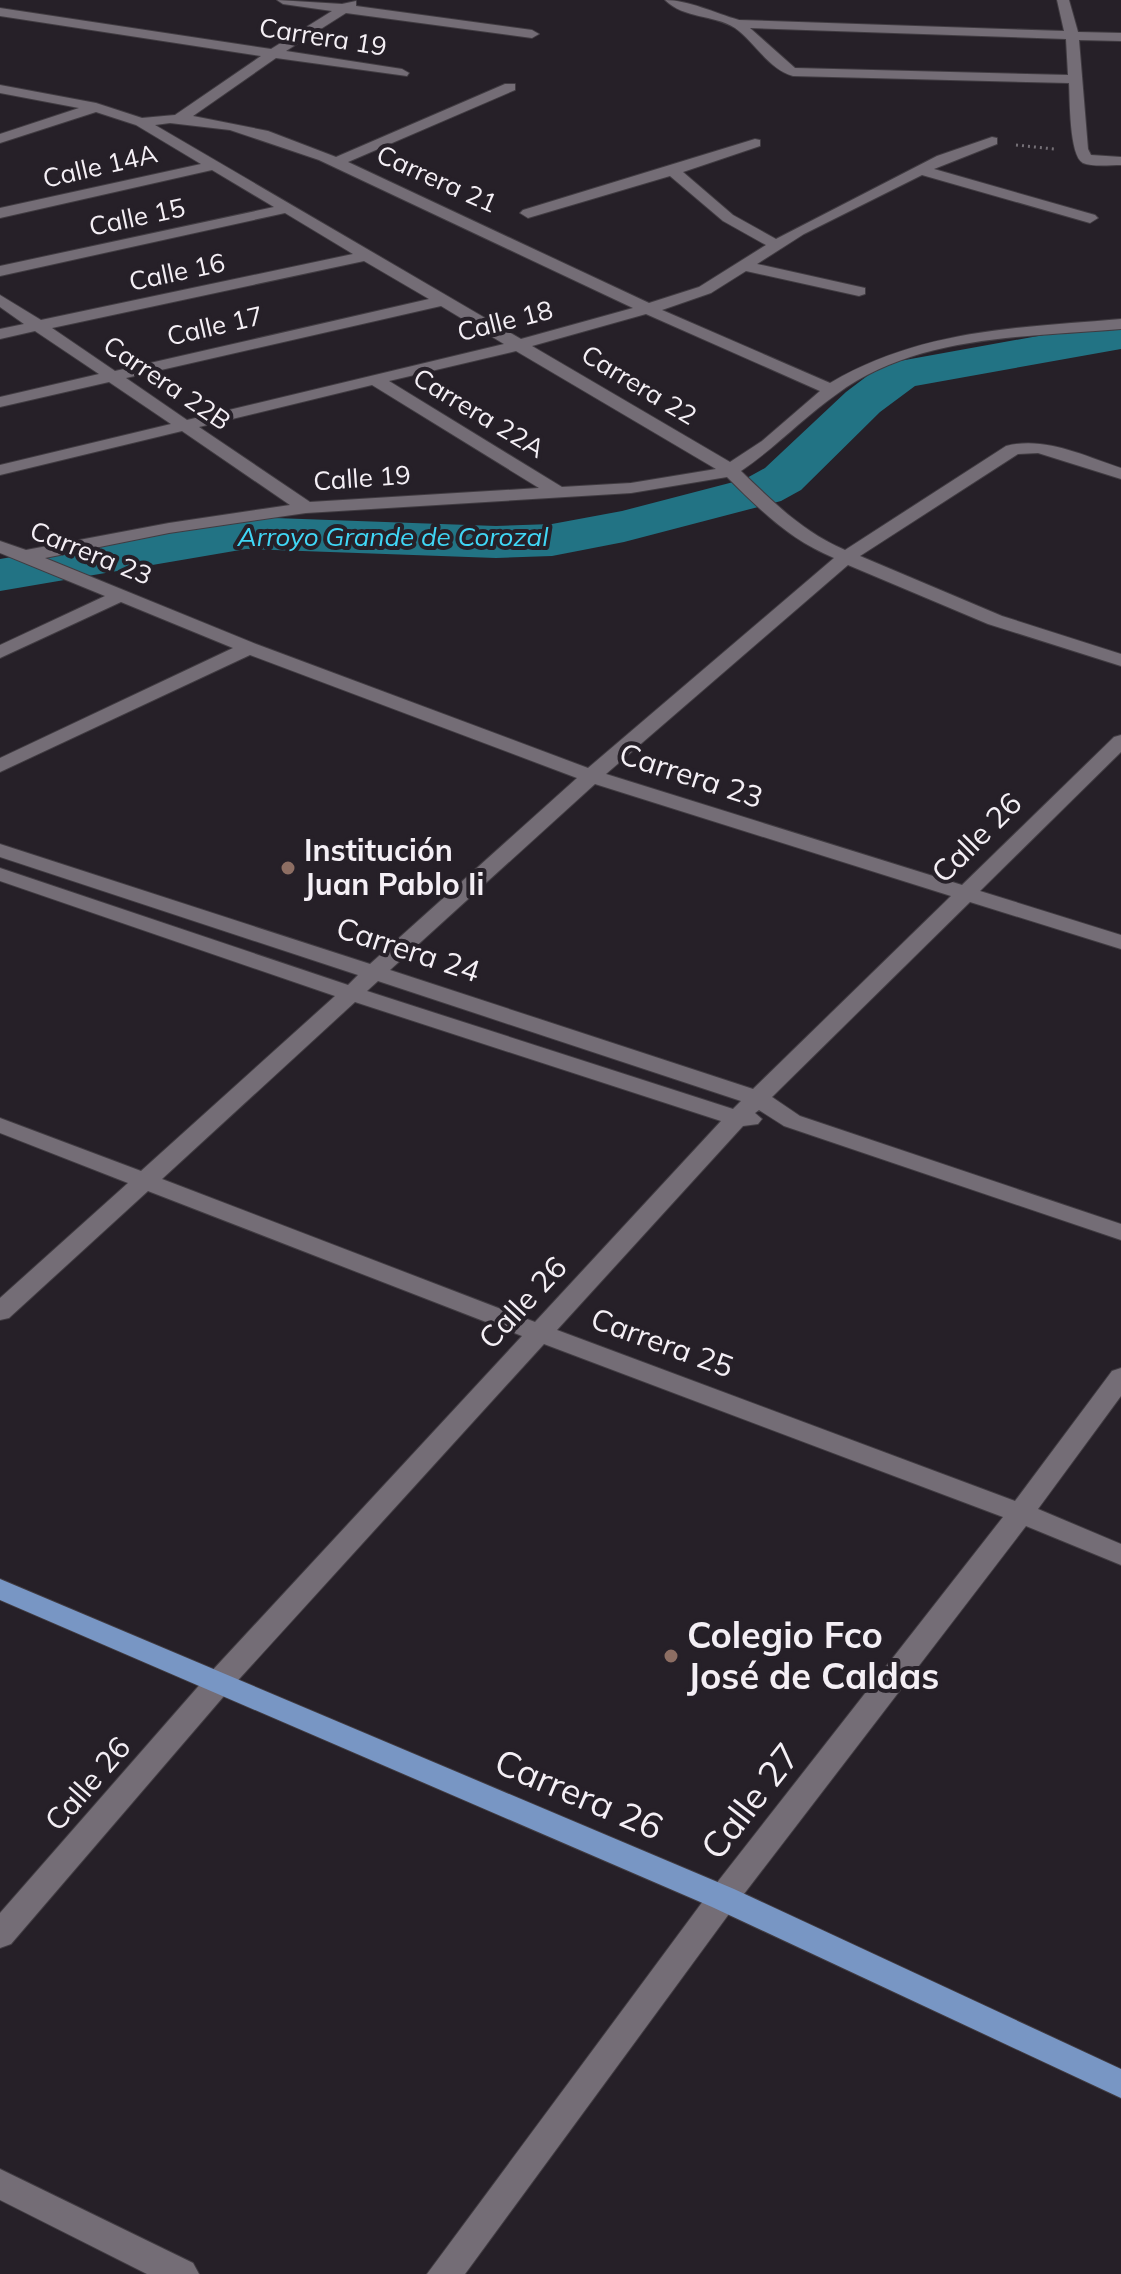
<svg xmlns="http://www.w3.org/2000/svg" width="1121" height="2274" font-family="Mulish,sans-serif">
<rect width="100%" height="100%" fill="#262028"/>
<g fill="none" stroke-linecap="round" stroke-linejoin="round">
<path fill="#227384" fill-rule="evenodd" d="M1121 321V349L915 386 880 412 801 490 781 501 624 542 552 556 496 558 246 549 0 591V559L246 517 496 526 552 524 622 511 745 479 765 468 846 392 883 364Z"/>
<g stroke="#413c42" stroke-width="2">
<path id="minor" d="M277 0 342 4 356 1V6L532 30 539 34 532 38 346 13 286 51 402 69 409 73 407 76 276 58 193 116 268 131 336 157 505 84H515V90L348 162 649 303 699 287 766 245 723 221 670 176 528 218 520 213 523 210 755 139 760 140V146L683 172 733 215 776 239 937 156 992 137 997 138V144L934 169 1095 215 1098 218 1090 223 922 175 804 234 757 264 865 288V294L859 296 746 271 711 293 662 310 830 383C922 329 1018 328 1121 319V329C1027 337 916 335 837 394 803 418 775 448 741 471 773 502 803 532 845 550L1006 446C1045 436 1084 456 1121 468V479L1038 453 1018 454 860 556 1002 616 1121 654V666L988 624 848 565 606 774 962 885 1114 737 1121 735V752L980 891 1121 935V949L970 902 772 1097 800 1116 1121 1224V1240L784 1126 759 1110 755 1113 762 1119 758 1124 743 1126 557 1330 1015 1501 1112 1371 1121 1368V1396L1038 1509 1121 1544V1565L1026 1526 734 1907 465 2274H427L712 1889 1003 1517 544 1344 230 1689 11 1944 0 1948V1913L210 1673 522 1336 148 1191 9 1318 0 1320V1298L128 1183 0 1133V1118L141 1171 335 996 0 881V868L348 985 358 975 0 857V844L370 964 577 778 250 655 0 772V758L233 648 121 602 0 658V645L105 596 0 553V541L26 550 169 523 290 505 182 431 0 475V465L171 424 109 382 0 407V397L99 374 35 331 0 339V329L24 324 0 307V295L41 320 353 254 285 213 0 276V266L274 207 212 170 0 218V208L201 164 136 125 96 112 0 143V134L79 108 0 93V85L96 103 142 118 175 115 261 56 0 16V8L271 49 332 11 283 4ZM170 123 230 130 319 160 633 308 521 339 155 125ZM364 261 429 299 115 371 52 328ZM441 306 504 344 187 420 126 378ZM646 314 820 391 762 441 730 462 532 346ZM516 351 716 469 631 483 562 487 389 381ZM372 385 539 488 310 502 199 427ZM727 477C760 510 790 540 834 558L588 768 256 644 45 558 169 533 306 513 631 493ZM595 784 951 896 753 1089 390 970ZM378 981 741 1101 733 1109 367 991ZM355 1002 721 1121 535 1322 162 1179Z
M665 0C688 0 715 13 739 20L1064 31 1057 0H1069L1078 32 1121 33V41L1079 40 1088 149 1091 155 1121 157V165C1110 165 1092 167 1083 163 1069 156 1070 98 1069 83L793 76C768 69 755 42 735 28 713 14 684 19 665 0ZM750 28 1066 39 1068 75 795 68Z
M0 2169 193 2263 199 2274H147L0 2200Z"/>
</g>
<g stroke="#413c42" stroke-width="2">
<path id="major" d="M0 1579 734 1889 1121 2069V2098L712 1907 0 1600Z"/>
</g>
<path stroke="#757077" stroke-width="3" stroke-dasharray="2 4" stroke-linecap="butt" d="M1016 145 1054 149"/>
<use href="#minor" fill="#746d76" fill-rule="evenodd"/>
<use href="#major" fill="#7896c4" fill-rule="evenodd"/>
</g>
<g fill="#8d6e63" stroke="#262028" stroke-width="3">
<circle cx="288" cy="868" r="8"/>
<circle cx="671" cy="1656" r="8"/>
</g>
<g text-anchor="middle" stroke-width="8" stroke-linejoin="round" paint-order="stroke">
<g font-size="26" fill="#f4eff5" stroke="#262028">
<text transform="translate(323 37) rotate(9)" y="9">Carrera 19</text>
<text transform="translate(100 166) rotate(-13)" y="9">Calle 14A</text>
<text transform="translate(437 179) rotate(24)" y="9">Carrera 21</text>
<text transform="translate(137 217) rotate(-12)" y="9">Calle 15</text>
<text transform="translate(177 272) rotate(-12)" y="9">Calle 16</text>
<text transform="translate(505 321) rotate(-14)" y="9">Calle 18</text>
<text transform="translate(215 326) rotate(-13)" y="9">Calle 17</text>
<text transform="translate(167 383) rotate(34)" y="9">Carrera 22B</text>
<text transform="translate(639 385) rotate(31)" y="9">Carrera 22</text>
<text transform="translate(479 413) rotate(31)" y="9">Carrera 22A</text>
<text transform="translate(362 478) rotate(-4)" y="9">Calle 19</text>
<text transform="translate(91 553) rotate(22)" y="9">Carrera 23</text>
</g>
<g font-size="26" font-style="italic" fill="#40d6f5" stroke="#262028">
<text x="393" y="546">Arroyo Grande de Corozal</text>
</g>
<g font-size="30" fill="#f4eff5" stroke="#262028">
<text transform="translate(691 776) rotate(18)" y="10">Carrera 23</text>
<text transform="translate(977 838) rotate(-45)" y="10">Calle 26</text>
<text transform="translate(408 950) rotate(18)" y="10">Carrera 24</text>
<text transform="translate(523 1303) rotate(-47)" y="10">Calle 26</text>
<text transform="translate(662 1343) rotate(20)" y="10">Carrera 25</text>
<text transform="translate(88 1784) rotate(-49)" y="10">Calle 26</text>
</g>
<g font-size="30" font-weight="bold" fill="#f4eff5" stroke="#262028" text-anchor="start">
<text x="304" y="861">Institución<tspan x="304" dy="34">Juan Pablo Ii</tspan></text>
</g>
<g font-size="36" font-weight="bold" fill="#f4eff5" stroke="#262028" text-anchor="start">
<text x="687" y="1648">Colegio Fco<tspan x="687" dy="41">José de Caldas</tspan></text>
</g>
<g font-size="36" fill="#f4eff5" stroke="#262028">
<text transform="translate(579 1794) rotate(23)" y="13">Carrera 26</text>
<text transform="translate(750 1801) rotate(-52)" y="13">Calle 27</text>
</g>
</g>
</svg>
